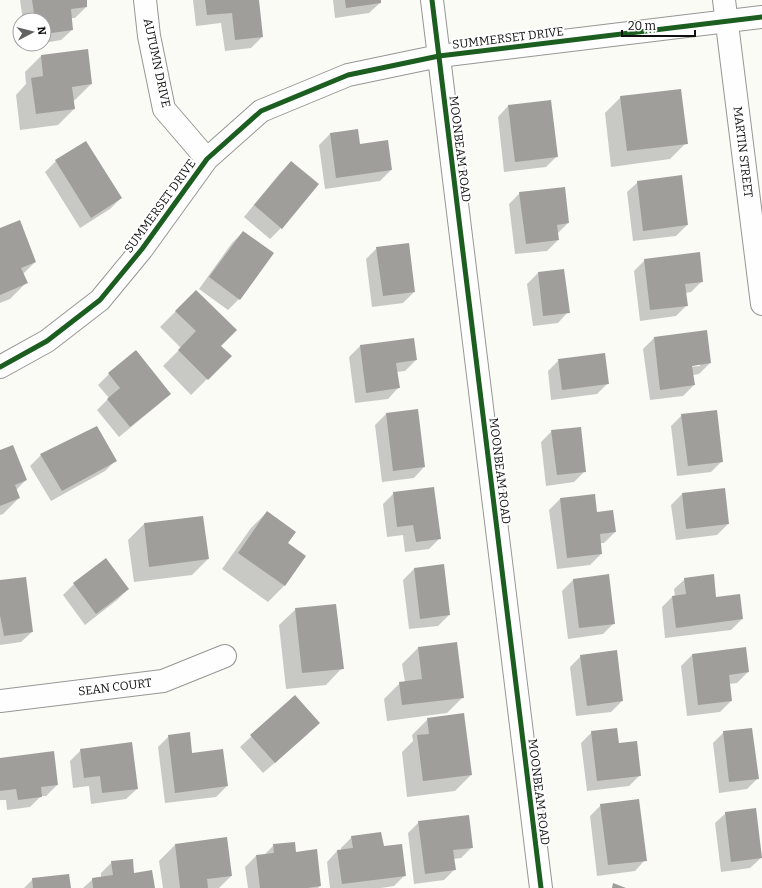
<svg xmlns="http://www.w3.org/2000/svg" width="762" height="888" font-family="Bitter,serif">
<rect width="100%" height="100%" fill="#fbfbf6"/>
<path fill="#0003" fill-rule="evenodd" d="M20 0H86V7L75 18H71L72 30 61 40 44 43V20H23Z
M193 0H258L262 37 251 48 225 51 221 23 196 26Z
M333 0H380V3L369 13 335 18Z
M87 50 91 84 75 100H73L74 109 58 125 20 130 16 95 26 84 25 72 41 56Z
M621 97 686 143 670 159 611 167 605 113Z
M508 106 557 156 546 167 504 172 498 117Z
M357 130 359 145 391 170 380 181 325 189 319 145 330 134Z
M56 161 121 198 110 209 80 228 45 172Z
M291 162 317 184 281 228 270 239 244 217 280 173Z
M638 182 687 225 676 236 633 241 627 192Z
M520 193 568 223 557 234 558 240 547 251 515 254 509 204Z
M0 229 35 262 23 274 26 283 10 299 0 303Z
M243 232 272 253 239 299 228 310 199 289 232 243Z
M377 248 414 292 403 303 372 307 366 259Z
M645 260 702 281 691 292 685 293 687 305 676 316 640 321 634 271Z
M538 273 568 312 558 323 533 326 527 284Z
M196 291 220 346 230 356 191 395 163 366 181 348 160 327Z
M706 331 710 363 699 374 693 375 694 385 683 396 650 400 643 349 654 338ZM700 364V366L688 367Z
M360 346 416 360 405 371 396 372 398 388 388 399 355 403 349 357Z
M559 360 608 383 597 394 551 400 548 371Z
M109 374 170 393 159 404 119 437 97 410 109 398 98 385Z
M417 410 424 467 414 478 382 482 375 425 386 414Z
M682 415 722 461 711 472 677 476 671 426Z
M552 431 585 471 574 482 546 486 541 442Z
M0 451 26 480 16 490 19 498 3 514 0 515Z
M41 455 116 460 105 471 51 501 30 466Z
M394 493 440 538 429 549 405 552 403 535 387 537 383 504Z
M682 494 728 524 717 535 676 540 671 505Z
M560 499 596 513 615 532 604 543H600L601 554 590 565 557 569 549 510Z
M267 512 287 543 305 556 284 586 268 602 222 569 251 528Z
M144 524 208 559 192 575 134 582 128 540Z
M106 560 128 589 117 600 85 625 63 595 74 584Z
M414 569 449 615 438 626 409 629 403 580Z
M608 575 614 623 603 634 568 639 562 591 573 580Z
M685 579 716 598 742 619 731 630 665 638 662 607 672 597 675 596 674 589Z
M0 581 32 632 21 642 0 645Z
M296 609 342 668 326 685 286 689 279 625Z
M418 648 463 697 447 713 387 721 384 699 400 683 405 682 402 664Z
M692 655 748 672 737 683 729 684 731 701 720 712 687 716 681 666Z
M581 656 622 701 611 712 576 716 570 667Z
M295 696 308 734 263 773 240 747Z
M428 719 471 775 455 791 407 797 402 752 413 741 412 735Z
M592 732 618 744 640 775 629 786 587 791 581 743Z
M724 732 758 778 747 789 719 793 713 743Z
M169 736 192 754 227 786 216 797 165 803 158 747Z
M81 750 137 789 126 799 91 804 89 786 73 788 70 761Z
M0 759 57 785 46 796H41L30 807 7 810 6 800H0Z
M601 805 645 860 635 871 597 876 590 816Z
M726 813 761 858 750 868 721 872 715 823Z
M419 822 472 847 461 858 453 859 455 869 444 880 414 884 408 833Z
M352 837 383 847 405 875 394 886 381 888H330L327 862 337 851 341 850V848Z
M175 845 231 876 219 888H163L159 861Z
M274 845 295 853 320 886 318 888H248L245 867 256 856 264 855Z
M112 862 134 874 154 888H83L93 879 101 878V873Z
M33 879 70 888H24Z"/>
<path fill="#9f9e9b" d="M32 0H87V7L71 9 73 30 44 34V20H35Z
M205 0H259L263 37 235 40 232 13 207 15Z
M345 0H381V3L346 8Z
M88 49 92 84 72 87 75 109 36 114 31 78 43 76 41 55Z
M681 89 688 144 627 151 620 96Z
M551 100 558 157 515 162 508 105Z
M358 129 360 144 388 140 392 170 336 178 330 133Z
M86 141 122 198 91 218 55 160Z
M291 161 319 184 282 229 254 205Z
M682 175 688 225 643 231 637 181Z
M565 187 569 223 557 225 559 240 526 244 519 192Z
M20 220 36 262 21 268 28 283 0 295V228Z
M243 231 274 253 240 300 209 277Z
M409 243 415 292 383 296 376 247Z
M700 252 703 282 685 284 688 306 650 310 644 259Z
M564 269 570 313 543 316 538 272Z
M196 290 237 330 221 346 232 356 208 380 178 350 196 331 175 311Z
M707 330 711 363 692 366 695 385 660 390 654 337Z
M414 338 417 360 396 363 400 388 366 393 360 345Z
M136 350 171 394 130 427 107 399 120 388 108 373Z
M605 353 609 384 562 390 558 359Z
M418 409 425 467 393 471 386 413Z
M717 410 723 462 688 466 681 414Z
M97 426 117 461 62 491 40 454Z
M581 427 586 472 557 475 551 430Z
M13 445 27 480 15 485 20 498 0 506V450Z
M434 487 441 539 416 542 413 525 397 527 393 492Z
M725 488 729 524 686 529 682 493Z
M595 494 597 512 613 510 616 532 600 534 602 554 567 558 560 498Z
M267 511 296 532 288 543 306 556 285 586 238 553Z
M203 516 209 559 149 567 144 523Z
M106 558 129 589 96 614 73 583Z
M444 564 450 615 420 619 414 568Z
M609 574 615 624 579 628 573 579Z
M714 574 716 597 740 594 743 619 676 628 672 596 686 594 684 578Z
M26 577 33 632 4 636 0 615V580Z
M336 604 344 669 302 673 295 608Z
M457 642 464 698 402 705 399 682 422 679 418 647Z
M746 647 749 672 729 675 732 701 698 705 692 654Z
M617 650 623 701 587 706 580 655Z
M295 695 320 723 275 763 250 735Z
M464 713 472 775 423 781 417 735 429 734 427 718Z
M617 728 619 743 637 741 641 776 597 781 591 731Z
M752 728 759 779 729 782 723 731Z
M190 732 192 753 223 749 228 786 175 793 168 735Z
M132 742 138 789 102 793 100 776 84 778 80 749Z
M54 751 58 785 41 787 42 797 18 800 16 789 0 791V758Z
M639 799 647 861 608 865 600 804Z
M756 808 762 858 731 862 725 812Z
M469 815 473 848 453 850 456 870 425 874 418 821Z
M381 832 384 846 402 844 406 876 342 884 337 850 353 848 351 836Z
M227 837 232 876 207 879 208 888H180L175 844Z
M295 842 296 852 317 849 321 886 307 888H260L256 855 274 853 273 844Z
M133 859 134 873 152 870 155 888H93L92 878 113 875 111 861Z
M69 874 71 888H33L32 878Z
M613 883 626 888H612Z"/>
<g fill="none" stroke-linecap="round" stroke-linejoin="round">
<g stroke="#969694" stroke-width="24">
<path id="minor" d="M145 0 149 36 164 109 207 159
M432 0 541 888
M0 367 47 341 100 300 142 249 207 159 261 111 348 75 439 56 762 17
M0 701 163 681 225 656"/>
</g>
<g stroke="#969694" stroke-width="24">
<path id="tertiary" d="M724 0 762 304"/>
</g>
<use href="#minor" stroke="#fefefe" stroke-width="22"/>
<use href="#tertiary" stroke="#fefefe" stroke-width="22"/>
<g stroke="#fff" stroke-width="8">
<path id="cycleway" d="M432 0 541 888
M0 367 47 341 100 300 142 249 207 159 261 111 348 75 439 56 762 17"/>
</g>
<use href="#cycleway" stroke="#1b5e20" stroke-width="5"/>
</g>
<g text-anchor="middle" stroke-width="4" stroke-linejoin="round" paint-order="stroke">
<g font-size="12" fill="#101010" stroke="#fff">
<text transform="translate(508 38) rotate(-7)" y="4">SUMMERSET DRIVE</text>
<text transform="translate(157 63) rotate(78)" y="4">AUTUMN DRIVE</text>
<text transform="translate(460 149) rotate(83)" y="4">MOONBEAM ROAD</text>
<text transform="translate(743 152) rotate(83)" y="4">MARTIN STREET</text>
<text transform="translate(160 206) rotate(-54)" y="4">SUMMERSET DRIVE</text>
<text transform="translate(500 471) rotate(83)" y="4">MOONBEAM ROAD</text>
<text transform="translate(115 687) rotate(-7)" y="4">SEAN COURT</text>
<text transform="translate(539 792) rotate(83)" y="4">MOONBEAM ROAD</text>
</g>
</g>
<g transform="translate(32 32) rotate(83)"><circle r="19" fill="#ffffff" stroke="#9f9f9f"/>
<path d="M0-3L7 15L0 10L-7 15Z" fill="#626260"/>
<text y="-6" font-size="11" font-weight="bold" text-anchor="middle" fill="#101010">N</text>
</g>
<path d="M622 30v6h73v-6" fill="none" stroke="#101010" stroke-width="2"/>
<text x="628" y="30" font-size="12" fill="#101010" stroke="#ffffff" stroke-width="3" paint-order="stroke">20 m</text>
</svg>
